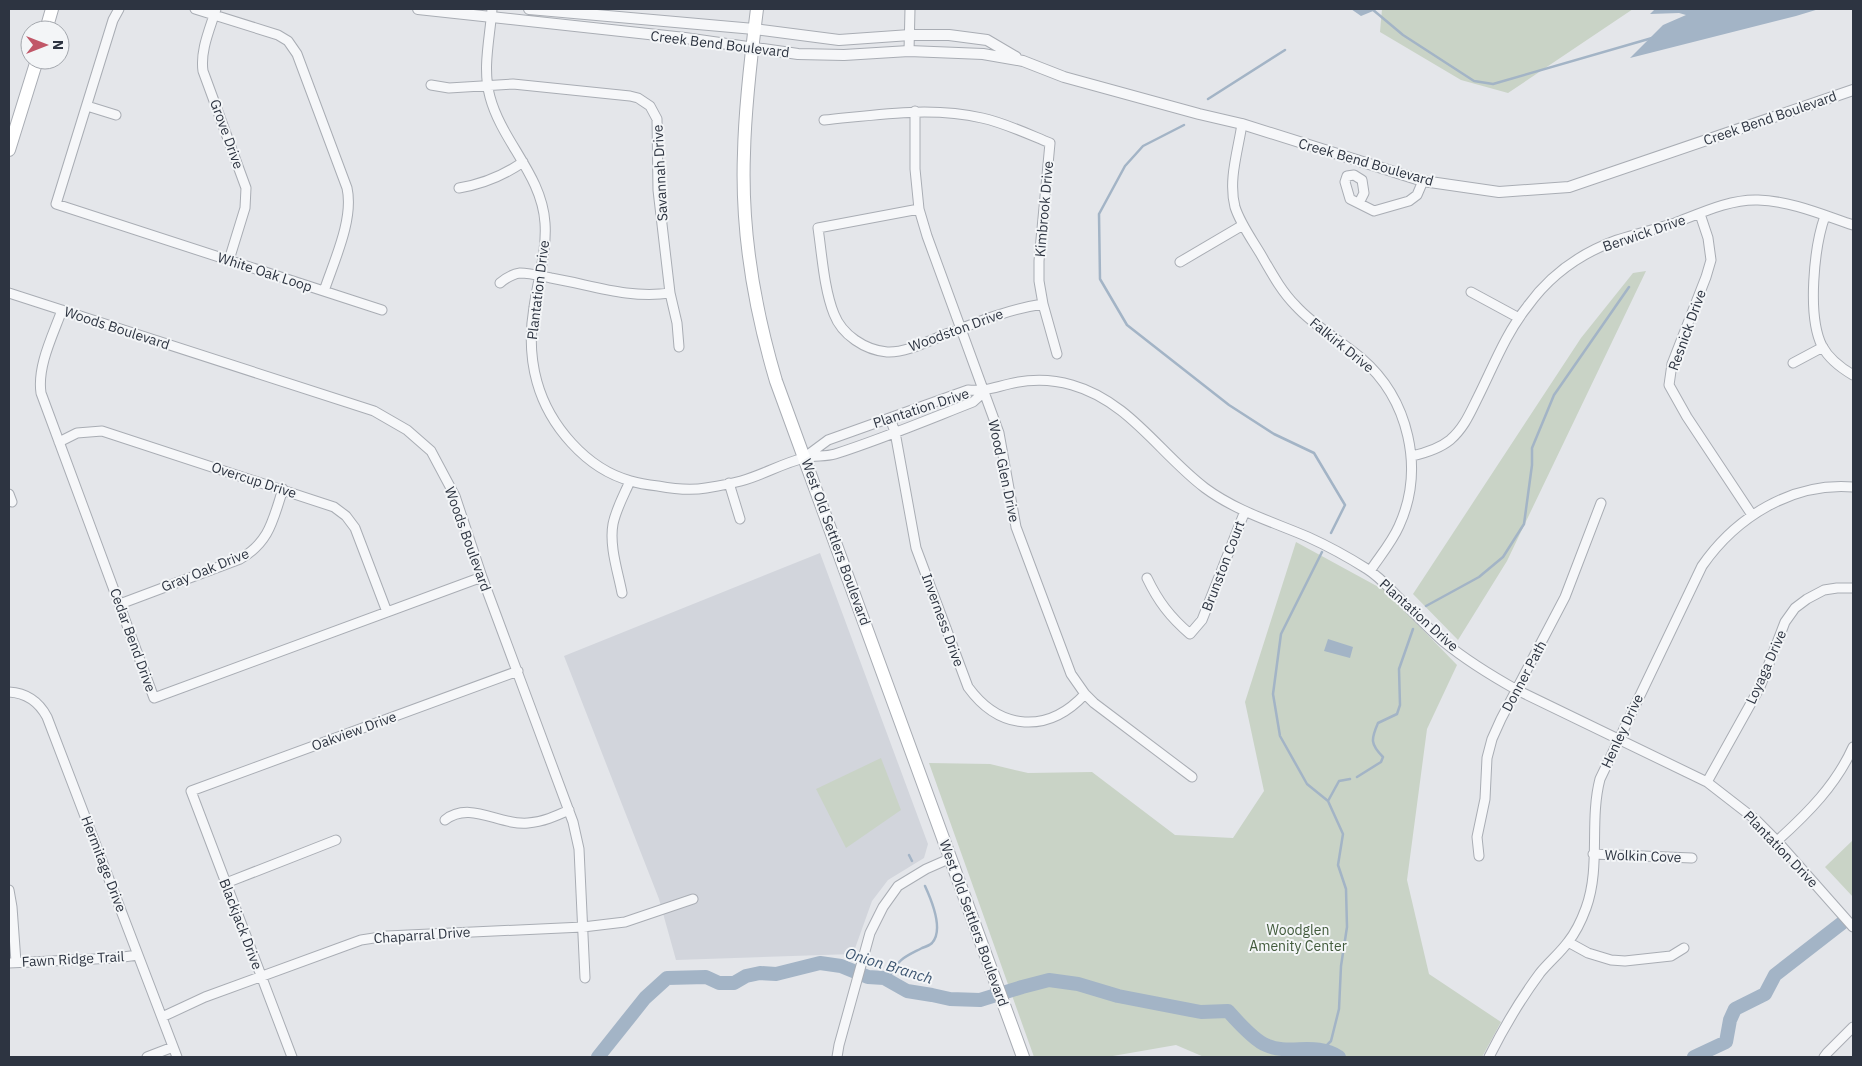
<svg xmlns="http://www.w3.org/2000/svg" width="1862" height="1066" font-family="'IBM Plex Sans',sans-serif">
<rect width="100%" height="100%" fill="#e4e6ea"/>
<path fill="#d2d5dc" d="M820 553 928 844 924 858 888 880 872 901 853 954 676 960 659 899 564 656Z"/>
<path fill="#c9d3c6" d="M1382 9H1633L1508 93 1461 80 1380 32Z
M1646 271 1507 561 1458 640 1413 594 1581 338 1633 273Z
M1296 542 1384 590 1457 665 1427 729 1407 880 1429 974 1501 1022 1482 1057H1204L1176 1045 1107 1057H1034L929 763 990 764 1028 773 1092 772 1175 835 1233 838 1264 791 1245 702Z
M881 758 901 810 846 848 816 789Z
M1853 840V897L1825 867Z"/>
<path fill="#a3b4c6" d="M1351 9H1378L1361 16Z
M1655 9H1819L1796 16 1630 58 1663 25 1686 15 1679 13 1650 14Z
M1328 639 1353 647 1350 658 1324 651Z"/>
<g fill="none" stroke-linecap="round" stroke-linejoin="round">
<path stroke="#a3b4c6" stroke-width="2.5" d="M1372 9 1403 35 1474 81 1493 84 1652 38
M1208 99 1285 50
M1184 125 1143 146 1125 166 1099 214 1100 279 1127 325 1229 405 1274 434 1314 453 1345 505 1331 533
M1322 552 1281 634 1273 694 1280 736 1307 784 1328 801
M1426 606 1479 577 1503 557 1524 524 1532 465V448L1554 395 1629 287
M1357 777 1381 762 1383 757C1370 744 1371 739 1378 723L1397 714 1400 705 1399 669 1413 629
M909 855 912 861
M884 978 890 976C899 958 905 957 922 948 925 947 930 945 932 943 944 930 931 899 925 886
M1323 1049 1331 1041 1339 1009 1341 966 1347 927 1346 889 1338 865 1343 834 1328 801 1339 781 1350 779"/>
<path stroke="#a3b4c6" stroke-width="14" d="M598 1057 645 998 667 978 706 977 719 983H734L746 976 760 973 776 974 820 963 841 966 868 977 884 978 907 991 932 995 950 999 980 1000 1022 987 1049 980 1078 984 1118 996 1201 1012 1228 1011C1236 1020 1255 1041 1266 1045 1289 1056 1315 1041 1339 1057
M1694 1057 1726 1042 1730 1020 1735 1009 1765 994 1775 975 1842 923"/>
<g stroke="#a9adb4" stroke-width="11">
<path id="minor" d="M119 9 113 20 56 204 382 310
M195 9 278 35 288 41 297 54 347 188C354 219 334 261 324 291
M216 9C210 29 200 50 203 71L246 188 245 208 229 260
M492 9C490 38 482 68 490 97 502 142 542 175 545 223 547 251 538 279 534 307 530 331 530 357 537 382 549 425 586 469 631 481 640 484 649 485 658 486 674 489 690 491 706 488 718 486 730 484 741 481 763 475 783 463 804 458 814 455 825 457 835 454 882 439 927 420 973 402L985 391
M909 51 910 9
M431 85 449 88 513 84 630 96 638 98 650 106 657 119 658 190 670 293 677 323 679 347
M87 106 116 115
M915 111V169L919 209 927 236 999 433 1016 527 1071 674 1085 694 1094 703 1192 777
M824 120C877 115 930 106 982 118 1005 123 1028 134 1050 143L1039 261V281L1043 304 1057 354
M1242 124C1238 151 1228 180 1235 207 1240 223 1251 238 1260 253 1271 272 1281 291 1296 306 1315 327 1340 340 1361 358 1409 399 1425 469 1399 526 1392 542 1380 556 1370 571
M459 188C483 184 503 176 523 162
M1359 203 1364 193 1362 180 1354 175 1347 176 1345 182 1350 199 1374 211 1409 201 1417 195 1423 181
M919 209 818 228C822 255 824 289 834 314 842 335 865 350 887 352 907 353 930 340 949 333 980 321 1010 309 1043 304
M1700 214 1708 238 1711 260 1706 277 1672 364 1669 385 1687 417 1752 515
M1825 216C1814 247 1807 316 1822 346 1829 359 1841 368 1853 375
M1180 262 1243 225
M500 283C506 278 512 274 520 273 530 273 541 276 551 278 592 285 628 299 670 293
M1471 292 1519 318
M9 293 374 411 407 430 431 451 455 496 482 577 573 822 579 849 585 978
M62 310C53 335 37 366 41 393L154 698 482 577
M1793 363 1823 347
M890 418 895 432 916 548 968 687C1000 731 1048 734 1085 694
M59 442 77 433 102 431 334 507 346 516 355 528 387 612
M1412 456C1425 453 1439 449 1450 440 1464 428 1470 413 1478 397 1493 367 1506 333 1527 307 1549 276 1581 253 1617 240 1636 234 1656 229 1675 223 1701 213 1730 199 1758 200 1791 201 1823 215 1853 225
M805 457 828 440 968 390C986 391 992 388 1009 384 1029 379 1052 379 1072 385 1129 401 1160 454 1205 488 1236 511 1273 522 1308 537 1328 546 1348 557 1367 569 1380 577 1390 589 1401 600 1415 614 1429 629 1444 642 1466 660 1492 676 1517 690L1707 782 1756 820 1777 841 1853 927
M729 483 740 519
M9 494 12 502
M1147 578C1158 601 1170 617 1190 634L1202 620 1245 511
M622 593C618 572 609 546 613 524 616 509 624 495 630 481
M120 604 240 559C270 542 273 519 283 489
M9 692C27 693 39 702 47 717L177 1057
M1707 782 1760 687 1785 622 1795 608 1807 599 1824 590 1837 588H1853
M445 820C470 800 500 826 528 823 543 822 556 816 569 810
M1777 841C1808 813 1836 785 1853 747
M1593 854 1692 858
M1479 856 1477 837 1485 799 1487 758 1492 739 1501 719 1565 597 1601 503
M226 883 336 840
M9 890 12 907 16 962
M1568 942 1588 953 1611 960 1625 961 1671 956 1684 948
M9 963 116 958 138 955
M162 1017 205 997 361 940 387 936 583 927 625 922 693 899
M147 1057 173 1047
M292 1057 191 791 518 671
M837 1057 839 1045 870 933 883 907 898 886 926 869 951 858
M1489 1057C1504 1027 1520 1000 1540 973 1549 962 1560 953 1568 942 1576 932 1582 919 1586 908 1601 867 1589 821 1600 779L1702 566C1736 517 1792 482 1853 487
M1824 1057 1827 1053 1853 1027"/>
</g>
<g stroke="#a9adb4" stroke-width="12">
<path id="tertiary" d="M418 9 685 38 798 54 844 55 909 51 983 54 1023 61 1064 77 1199 114 1242 124 1423 181 1499 192 1569 187 1853 90
M529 9 754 29 839 40 910 35H949L987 40 1016 57"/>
</g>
<g stroke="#a9adb4" stroke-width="14">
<path id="secondary" d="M757 9C751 56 745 105 744 153 741 230 754 307 776 381L1023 1057
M46 30 52 9
M9 150 37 60"/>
</g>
<use href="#minor" stroke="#f6f7f9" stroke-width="9"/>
<use href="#tertiary" stroke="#f6f7f9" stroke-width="10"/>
<use href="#secondary" stroke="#fff" stroke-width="12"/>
</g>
<g text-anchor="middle" stroke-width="4" stroke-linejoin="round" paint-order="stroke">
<g font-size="14" fill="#2d3441" stroke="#f3f5f7">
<text transform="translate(720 44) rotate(7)" y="5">Creek Bend Boulevard</text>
<text transform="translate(1770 118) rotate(-19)" y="5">Creek Bend Boulevard</text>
<text transform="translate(227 134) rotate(70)" y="5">Grove Drive</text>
<text transform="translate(1366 162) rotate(16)" y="5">Creek Bend Boulevard</text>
<text transform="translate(660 173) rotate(-93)" y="5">Savannah Drive</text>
<text transform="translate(1044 209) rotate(-85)" y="5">Kimbrook Drive</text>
<text transform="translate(1644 233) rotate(-19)" y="5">Berwick Drive</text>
<text transform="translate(265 272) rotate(18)" y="5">White Oak Loop</text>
<text transform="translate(538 290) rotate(-83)" y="5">Plantation Drive</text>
<text transform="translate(117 328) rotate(18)" y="5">Woods Boulevard</text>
<text transform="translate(956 330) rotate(-20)" y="5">Woodston Drive</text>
<text transform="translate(1687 330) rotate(-70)" y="5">Resnick Drive</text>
<text transform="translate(1342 345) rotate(39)" y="5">Falkirk Drive</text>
<text transform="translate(921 408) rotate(-18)" y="5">Plantation Drive</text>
<text transform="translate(1004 471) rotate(78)" y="5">Wood Glen Drive</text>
<text transform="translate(254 480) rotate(18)" y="5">Overcup Drive</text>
<text transform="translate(468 539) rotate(70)" y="5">Woods Boulevard</text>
<text transform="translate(836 542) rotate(70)" y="5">West Old Settlers Boulevard</text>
<text transform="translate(1223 566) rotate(-69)" y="5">Brunston Court</text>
<text transform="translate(205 570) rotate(-22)" y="5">Gray Oak Drive</text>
<text transform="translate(1419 615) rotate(42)" y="5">Plantation Drive</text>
<text transform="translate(943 620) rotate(70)" y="5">Inverness Drive</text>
<text transform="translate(133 640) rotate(70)" y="5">Cedar Bend Drive</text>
<text transform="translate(1766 667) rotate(-66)" y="5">Loyaga Drive</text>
<text transform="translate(1524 676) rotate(-62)" y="5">Donner Path</text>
<text transform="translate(354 731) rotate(-20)" y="5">Oakview Drive</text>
<text transform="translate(1622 731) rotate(-65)" y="5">Henley Drive</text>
<text transform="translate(1781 849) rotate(46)" y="5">Plantation Drive</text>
<text transform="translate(1643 856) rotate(2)" y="5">Wolkin Cove</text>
<text transform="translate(104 864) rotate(69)" y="5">Hermitage Drive</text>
<text transform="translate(974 923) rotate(70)" y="5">West Old Settlers Boulevard</text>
<text transform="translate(241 924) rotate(69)" y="5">Blackjack Drive</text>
<text transform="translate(422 935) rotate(-4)" y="5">Chaparral Drive</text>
<text transform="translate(73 959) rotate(-3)" y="5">Fawn Ridge Trail</text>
</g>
<g font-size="14" fill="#425b3c" stroke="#f3f5f7">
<text x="1298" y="935">Woodglen<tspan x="1298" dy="16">Amenity Center</tspan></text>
</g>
<g font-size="15" font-style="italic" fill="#3b5470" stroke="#f3f5f7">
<text transform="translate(889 966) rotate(17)" y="5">Onion Branch</text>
</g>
</g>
<rect width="1862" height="1066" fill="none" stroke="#2d3441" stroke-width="20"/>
<g transform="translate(45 45) rotate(90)"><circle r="24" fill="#f3f5f7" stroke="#a4a8ae"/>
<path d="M0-4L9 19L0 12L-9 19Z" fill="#c15768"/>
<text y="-8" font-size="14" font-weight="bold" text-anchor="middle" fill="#2d3441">N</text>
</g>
</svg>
